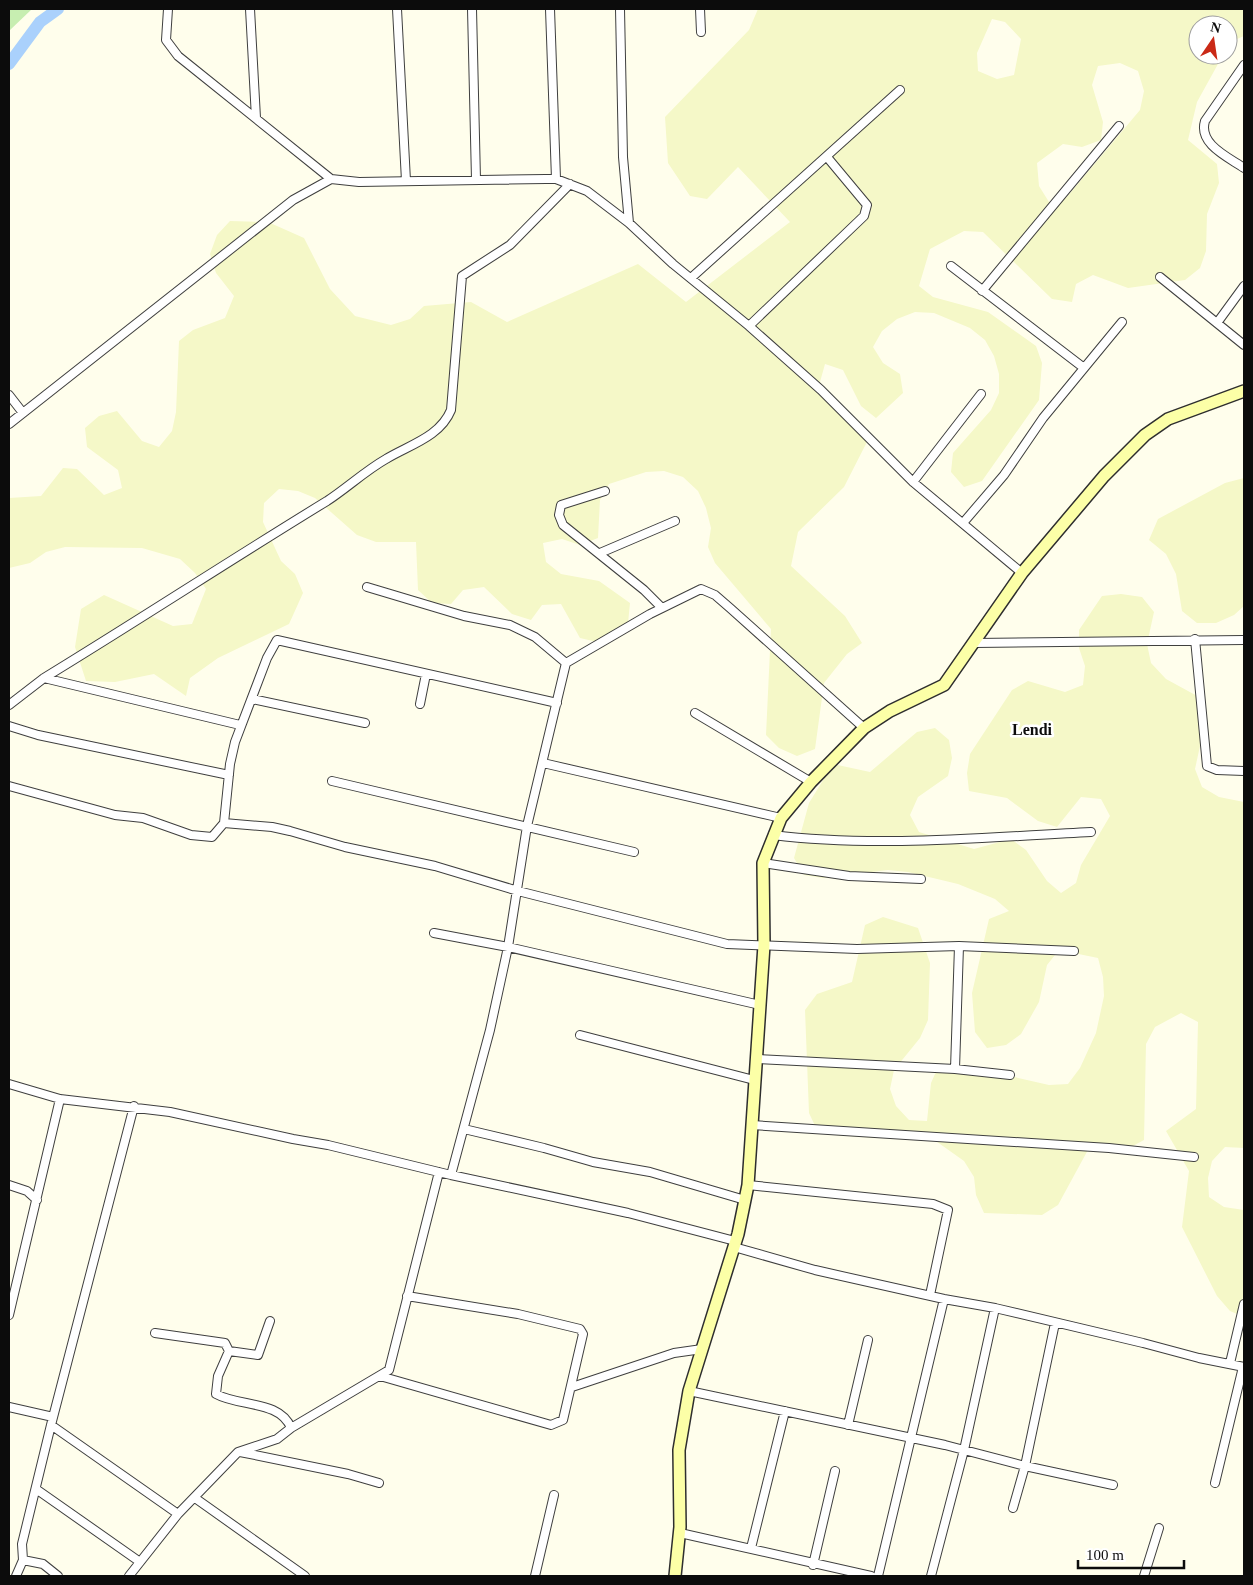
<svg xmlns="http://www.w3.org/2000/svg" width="1253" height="1585" font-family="Georgia,serif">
<rect width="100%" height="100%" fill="#fffeec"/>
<path fill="#f5f8c8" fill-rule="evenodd" d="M758 9H1244V36L1230 42 1228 45V25H1198V55H1223L1197 102 1188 140 1217 164 1219 183 1207 214 1206 251 1200 268 1185 280 1128 288 1093 275 1076 284 1072 302 1052 299 983 232 964 231 930 249 919 286 933 297 988 312 1036 346 1042 363 1039 400 982 481 964 487 951 472 953 453 991 410 999 393V374L994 356 985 340 970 328 934 313 915 312 897 319 882 331 873 347 883 363 900 374 903 393 876 418 861 406 843 370 825 364 820 382 828 398 870 436 844 487 798 532 791 566 845 616 862 643 847 654 824 683 815 749 797 756 779 748 766 735 771 629 715 563 708 547 711 528 706 508 698 491 683 477 664 471 646 472 609 484 600 500 598 538 580 545 562 539 543 543 546 562 561 574 599 581 630 603 628 623 597 642 580 638 561 604 542 605 531 620 512 614 484 587 463 590 451 604 432 603 418 590 416 542H376L357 535 315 498 298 491 279 489 264 503 263 522 281 561 295 574 303 593 289 624 218 658 190 678 186 696 154 674 115 682 86 681 75 647 81 609 104 595 173 626 192 624 206 589 195 573 180 559 142 548 65 547 46 552 30 563 9 568V498L41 496 63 468 77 469 104 495 122 488 118 470 87 447 85 428 99 416 117 411 142 441 159 447 172 431 176 412 179 341 193 330 225 318 234 296 216 273 210 254 217 235 230 221 268 222 304 238 330 289 355 316 391 325 410 319 424 306 471 302 507 322 638 264 686 302 790 222 738 167 707 199 690 196 668 163 665 117 749 30ZM992 19 1005 22 1021 39 1014 75 997 79 978 71 977 53ZM1120 63 1138 71 1144 91 1140 110 1066 198 1049 202 1039 186 1037 163 1063 144 1082 147 1101 140 1103 122 1092 85 1098 66Z
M1244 478V606L1234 615 1216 623H1197L1182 611 1176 574 1166 554 1149 540 1158 519 1225 483Z
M1121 594 1142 597 1154 612 1147 644 1151 663 1166 679 1199 697 1207 714 1195 769 1202 787 1219 797 1244 802V1148L1225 1147 1212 1161 1208 1178 1209 1197 1224 1207 1244 1210V1317L1230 1311 1217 1296 1182 1227 1189 1171 1166 1131 1196 1109 1198 1022 1181 1013 1155 1027 1146 1044 1144 1140 1127 1149 1089 1148 1058 1205 1042 1215 984 1213 976 1195 974 1177 964 1161 933 1139 911 1132 874 1138 836 1135 817 1130 809 1113 805 1010 817 994 852 982 865 925 883 917 918 928 930 963 928 1020 920 1038 894 1070 890 1089 896 1106 909 1120 927 1121 931 1083 939 1065 958 1064 1049 1085 1068 1084 1080 1068 1096 1033 1104 996 1103 977 1098 958 1059 950 1047 965 1039 1002 1021 1034 1006 1045 987 1048 975 1032 972 993 989 919 1009 911 995 899 958 884 908 872 888 870 823 878 804 875 794 858 809 803 833 764 870 772 917 732 935 728 949 740 952 758 948 776 918 797 910 815 919 832 974 849 1011 839 1026 850 1047 881 1061 893 1076 883 1081 865 1110 816 1101 799 1081 797 1057 827 1038 821 1007 798 969 791 967 773 970 754 1012 690 1028 681 1065 692 1083 685 1085 666 1079 648V630L1102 596Z"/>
<path fill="#c7eeb1" d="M9 9H32L9 31Z"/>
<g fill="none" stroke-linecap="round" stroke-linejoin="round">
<path stroke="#aad1fc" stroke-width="12" d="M9 64 40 22 58 9"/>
<g stroke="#3f3f3f" stroke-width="10">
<path id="street" d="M168 9 166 40 178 56 331 179
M250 9 256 118
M397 9 406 181
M472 9 476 180
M550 9 556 179
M620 9 623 157 629 223
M700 9 701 32
M1244 65 1205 121C1198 144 1228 157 1244 168
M951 266 1084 368
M1160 277 1244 345
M691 278 900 90
M982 291 1119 126
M1217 323 1244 286
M749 326 864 216 867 205 827 157
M9 395 23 413
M9 424 293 200 331 179 359 182 546 179H556L587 191 629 223 673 264 749 326 821 390 913 482 1022 573
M913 482 981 394
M605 491 561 505 559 515 563 525 644 590 662 608
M963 523 1004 475 1043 418 1122 322
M600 553 675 521
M367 587 464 616 510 625 535 637 566 663
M1195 639 1207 766 1217 770 1244 771
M975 643 1244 640
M44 678 240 725
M252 699 365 723
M420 704 426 674
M9 705 44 678C139 620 232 559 327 501 347 488 365 471 386 459 409 445 440 437 451 410L462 276 510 245 570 184
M695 713 811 782
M9 726 38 735 229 775
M543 763 781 818
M332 781 634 852
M9 786 115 815 143 818 191 835 212 837 224 823 272 827 290 831 345 847 435 866 518 891 727 944 857 949 959 946 1074 951
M224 823 230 764 235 742 267 658 277 640 557 703
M773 835C876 848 988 837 1091 832
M763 863 849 876 921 879
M434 933 508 947 760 1005
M580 1035 754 1080
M757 1059 955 1069 1010 1075
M955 1069 959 946
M9 1084 60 1099 170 1112 293 1139 328 1145 451 1175 628 1213 735 1241
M752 1125 1109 1148 1194 1157
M464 1129 544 1148 593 1162 650 1172 745 1200
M451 1175 490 1030 508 947 527 826 566 663 650 614 701 589 715 595 730 608 864 728
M9 1185 27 1191 37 1200
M748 1185 933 1204 948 1210 930 1295
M734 1247 815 1270 944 1299 995 1308 1143 1343 1199 1358 1244 1367
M9 1315 60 1099
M155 1333 225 1343 229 1351 218 1376 216 1394C239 1407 280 1400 291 1428
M229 1351 258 1355 270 1321
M1230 1363 1244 1304
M380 1376 551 1425 563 1420 583 1334 580 1329 518 1314 407 1296
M572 1387 674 1353 702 1349
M689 1391 945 1445 1025 1466 1113 1485
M9 1407 53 1417
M51 1425 178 1514
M848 1425 868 1340
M240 1452 348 1474 379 1483
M1215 1483 1243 1367
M36 1489 140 1562
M195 1498 305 1576
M1013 1508 1025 1466 1055 1323
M680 1533 871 1576
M751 1548 785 1411
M23 1560 43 1564 58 1576
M813 1565 835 1471
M16 1576 23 1560 22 1544 51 1425 134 1106
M129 1576 178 1514 238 1452 277 1439 291 1428 389 1370 439 1172
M535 1576 554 1495
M878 1576 944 1299
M931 1576 964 1450 995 1308
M1144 1576 1159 1528"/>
</g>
<g stroke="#2e2e2e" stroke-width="14">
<path id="secondary" d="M675 1576 680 1527 679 1450 689 1391 738 1234 748 1185 764 945 763 863 781 818 811 782 864 728 890 711 944 685 1022 573 1104 476 1145 435 1168 419 1244 391"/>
</g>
<use href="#street" stroke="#fff" stroke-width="8"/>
<use href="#secondary" stroke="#fcffa7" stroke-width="11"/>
</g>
<g text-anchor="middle" stroke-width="5" stroke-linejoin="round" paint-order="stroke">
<g font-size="16" font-weight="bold" fill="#0c0c0c" stroke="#fff">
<text x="1032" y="735">Lendi</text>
</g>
</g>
<rect width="1253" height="1585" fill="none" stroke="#0c0c0c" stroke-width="20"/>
<g transform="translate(1213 40) rotate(13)"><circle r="24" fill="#ffffff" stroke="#9e9e9e"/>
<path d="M0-4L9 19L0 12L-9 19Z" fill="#ca2916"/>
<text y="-8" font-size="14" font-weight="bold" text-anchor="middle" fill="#0c0c0c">N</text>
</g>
<path d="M1078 1560v8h106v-8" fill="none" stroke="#0c0c0c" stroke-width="2.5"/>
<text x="1086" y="1560" font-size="15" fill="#0c0c0c" stroke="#ffffff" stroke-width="4" paint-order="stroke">100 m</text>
</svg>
